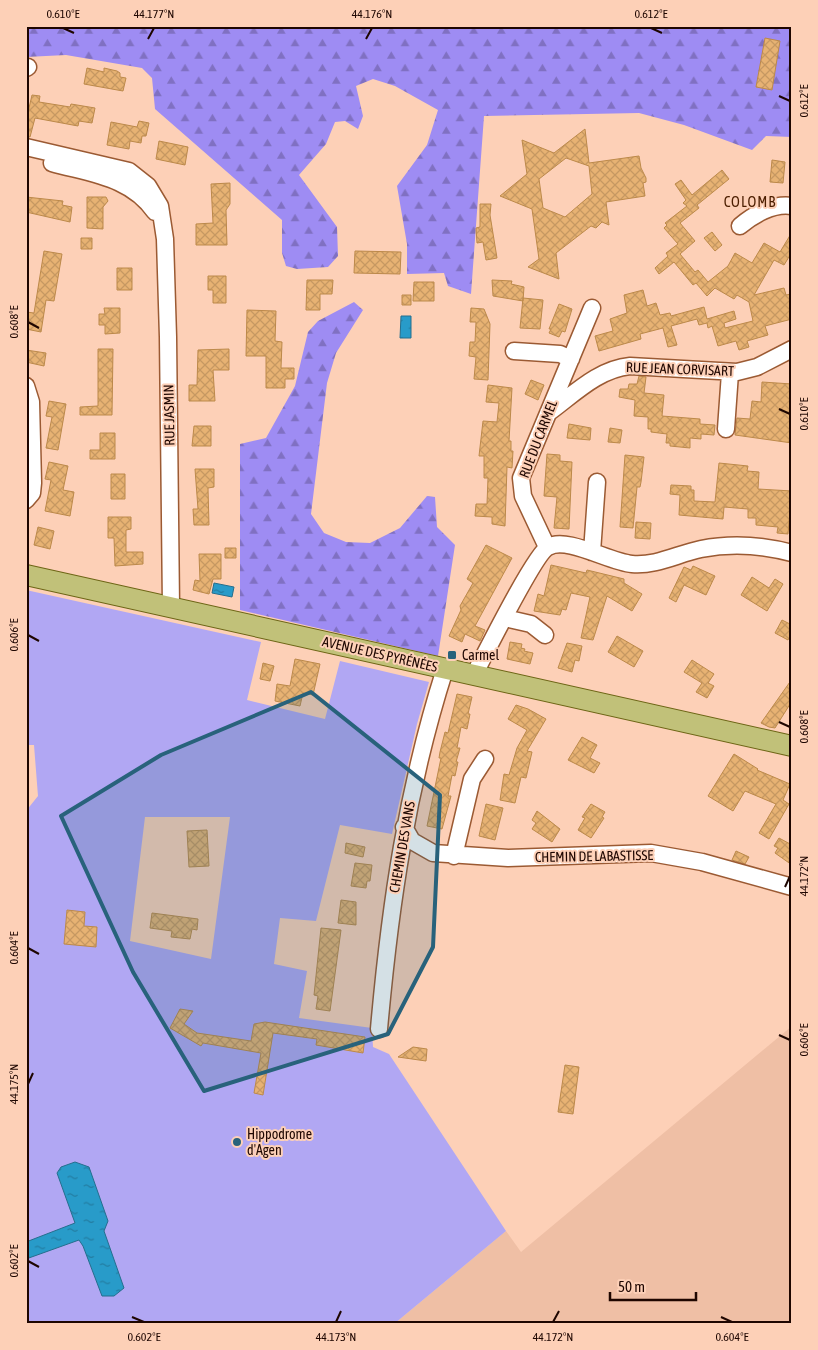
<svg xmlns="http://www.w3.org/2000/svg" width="818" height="1350" font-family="'Asap Condensed',sans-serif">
<defs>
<pattern id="forest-firs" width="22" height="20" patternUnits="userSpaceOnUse" patternTransform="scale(1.25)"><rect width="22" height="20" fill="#9e8cf3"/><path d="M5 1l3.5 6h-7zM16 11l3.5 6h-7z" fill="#8070c2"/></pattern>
<pattern id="water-ripples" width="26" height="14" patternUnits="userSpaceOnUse" patternTransform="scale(1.25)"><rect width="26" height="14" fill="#289bc9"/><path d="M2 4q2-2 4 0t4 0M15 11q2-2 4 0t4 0" fill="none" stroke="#227ca1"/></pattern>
<pattern id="building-cross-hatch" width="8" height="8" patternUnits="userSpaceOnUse" patternTransform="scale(1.25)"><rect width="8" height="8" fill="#e7b273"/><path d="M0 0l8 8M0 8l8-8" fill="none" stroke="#c69862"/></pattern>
</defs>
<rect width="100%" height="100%" fill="#fdd0b7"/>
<path fill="#efbfa5" d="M792 1026V1324H394L506 1231 521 1252Z"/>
<path fill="url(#forest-firs)" d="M26 26H792V137L766 136 752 150 684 125 639 113 484 116 471 294 448 286 444 273 407 274V244L397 186 427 145 438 110 395 86 373 79 356 86 363 116 358 129 345 121 335 122 326 144 299 175 337 227 338 256 328 267 297 269 286 266 282 253V220L155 109 152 78 142 68 66 55 26 57Z
M354 302 363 310 336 353 327 383 311 514 324 533 346 542 370 543 400 528 427 496 435 497 437 527 455 545 438 656 240 610V444L266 438 295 386 308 332 318 321Z"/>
<path fill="#b1a7f3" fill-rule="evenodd" d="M26 590 261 642 247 700 325 719 340 661 429 682 417 724 392 834 340 825 316 921 280 918 274 964 307 971 299 1018 372 1028 373 1047 389 1054 506 1231 394 1324H26V811L38 796 34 745H26ZM145 817H230L211 959 130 941Z"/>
<path fill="url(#water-ripples)" stroke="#256e8d" d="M401 316H411V338H400Z
M214 583 234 587 232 597 212 593Z
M75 1162 89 1167 108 1221 104 1231 124 1288 114 1296H102L83 1246 79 1240 26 1259V1242L75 1223 57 1173 61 1167Z"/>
<path fill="url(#building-cross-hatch)" stroke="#bc894a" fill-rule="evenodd" d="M765 38 780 41 772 90 756 87Z
M87 68 104 72V68L117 71 120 73V77L126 78 123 91 84 84Z
M32 95 40 96 39 102 70 107 71 104 95 108 92 123 79 121 78 126 35 118 30 137 26 136V121Z
M139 121 149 123 146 136H142L141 143 130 141 129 149 107 145 111 122 137 127Z
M585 129 589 163 639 156 641 168 646 178V182L643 183 645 196 606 202 609 225 602 222 596 228 591 226 556 253 559 279 528 267 539 259 532 209 500 196 527 174 522 140 554 153ZM566 158 589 166 592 194 565 217 543 208 539 179Z
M159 141 188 147 185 165 156 159Z
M772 160 785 162 783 183 770 182Z
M722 170 729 179 697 205 699 208 680 223 695 241 680 254 695 272 698 270 708 282 728 266 735 253 752 263 764 243 780 252 792 232V252L784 265 774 260 754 295 784 288 786 295 792 294V319L765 326 768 335 747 341 749 347 739 350 736 341 718 346 712 326 708 328 707 323 699 325 697 319 671 326 677 345 668 347 663 328 640 334 641 339 599 351 595 336 613 331 610 319 627 313 624 295 643 290 647 306 656 303 660 315 670 313 671 316 704 307 707 319 734 311 736 319 724 323 725 328 753 321 749 302 737 295 734 299 715 288 707 296 696 283 693 285 674 262 659 274 655 268 668 256 666 253 678 244 664 228 667 225 665 223 687 206 683 203 686 200 675 184 681 180 692 195Z
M230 183V204L226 210 227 245H196V224L213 223 211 184Z
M26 197 63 201 62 205 72 207 70 222 26 212Z
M87 197H106L108 201 103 207V229L87 228Z
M480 204H491L490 215 497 258 486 260 483 242 477 243 476 228 480 227Z
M712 232 722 245 715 251 704 238Z
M81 238H92V249H81Z
M44 251 62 254 54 301 46 300 41 332 26 329V312L34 313Z
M355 251 401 252 400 274 354 273Z
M117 268H132V290H117Z
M208 276H226V303H213V290H208Z
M307 280H333L332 294H320V310H306Z
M492 280 512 281 511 284 524 287 523 301 493 296Z
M414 282H434V301H413Z
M402 295H411V305H402Z
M523 298 543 300 540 329 520 328Z
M559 304 572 309 565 332 562 331 559 337 549 333 551 329H549Z
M104 308H120V333L105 334V325H99V314H105Z
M471 308 484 309 490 324 488 380 474 379 476 357 469 356 470 342H475L476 322H470Z
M247 310 276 311 275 341 282 342 281 368H294V379H285V388H266V356H246Z
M98 349H113L112 415H80V407L98 406Z
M229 349V370H213L215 401H189V385H197L198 350Z
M26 350 46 353 44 366 26 362Z
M639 376 646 377 644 393 664 395 662 416 700 419V424L715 425 714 435 701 434V439L690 438V448L670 446V443H666L667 434 651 432V429H648V417L634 416 635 400 619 397 620 389H628L629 384H637Z
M531 380 544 385 538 400 525 394Z
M762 382 792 384V443L735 435 737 418 750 419 752 401 761 402Z
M488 385 512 388 509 441H511V451H513L512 468 507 467 505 526 492 524V517L475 516 476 504H487L488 478H484V456H479L483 421 497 422 499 403 486 402Z
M49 401 66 404 58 450 46 448 52 417 46 416Z
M569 424 591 428 590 440 567 438Z
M194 426H211V446H192Z
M610 428 622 430 620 443 608 442Z
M100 433H115V459H90V450H100Z
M547 454 560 455V461L572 462 569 529 554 528 557 497 544 496Z
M625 455 644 457 641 482 640 487H637L633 528 620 527Z
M49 462 68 466 63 490 74 492 70 516 45 511 51 480 45 479Z
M719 463 748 466 747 471 759 472 758 489 792 491 788 534 777 533 778 527 756 525V518H748V509L724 507 723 519 679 515 680 495 670 494 671 485 691 486V490H694V501L715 502Z
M195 469H214V487L208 488 209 525H194L193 509H198Z
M111 474H125V499H111Z
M108 517H131V529L126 530V552H143V564L115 566 114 538H108Z
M636 522 651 523 650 539 635 538Z
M38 527 54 531 50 549 34 545Z
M486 545 512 558 475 626 485 630 480 641 465 634 462 642 449 636 461 610 460 606 473 583 467 579Z
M225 548H236V558H225Z
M199 554H221V579H213L209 594 193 590 195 580 200 581Z
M551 565 586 573 587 570 624 579V583L642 594 632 611 607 596 593 640 581 638 590 597 571 593 566 610 562 609 560 615 534 611 538 594 544 596Z
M693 566 715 576 706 595 684 585 676 602 669 598 684 567 691 570Z
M752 577 769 588 775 579 783 584 767 611 741 595Z
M782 620 792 625V632L788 640 775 633Z
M617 636 643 651 634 667 608 652Z
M510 642 522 644 521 648 525 649 524 651 533 653 530 664 507 659Z
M567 643 582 646 579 661 575 660 572 672 558 668Z
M295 659 320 664 313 695 303 693 300 706 275 701 277 684 290 686Z
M692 660 714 674 708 683 714 686 707 698 696 692 702 683 684 672Z
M263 663 274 666 270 681 260 679Z
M792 679V701L775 728 769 727 761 723Z
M457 694 472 697 468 714H470L467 729 461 727 457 748H460L456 762H458L455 776 452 775 448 796H451L442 829 427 826 441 758H439L440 752 445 732 448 733Z
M516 705 528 709 546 719 527 751 532 752 526 778 521 777 515 803 500 800 504 774 509 775 517 748 527 730 508 719Z
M582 737 597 745 590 758 600 763 594 773 568 760Z
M734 754 758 769 757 770 790 784 783 800 789 804 769 839 759 833 776 804 745 791 733 811 708 796Z
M486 804 503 808 495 840 479 836Z
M591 804 605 812 602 817 604 818 591 838 578 830 585 818 582 817Z
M537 811 560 829 552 842 532 829 536 823 532 820Z
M207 830 209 866 189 867 187 831Z
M779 838 792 845V865L775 853 778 848 774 846Z
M346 843 365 847 363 857 345 853Z
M736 851 749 857 745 864 732 860Z
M355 863 372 865 370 881H367L366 888 351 886Z
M341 900 356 902V925L338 923Z
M67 910 85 912 84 926 97 927 96 947 64 944Z
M152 913 198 919 197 930 192 929 190 939 171 937 172 931 150 928Z
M321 928 341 930 330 1011 316 1009 318 996 314 995Z
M180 1009 193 1011 184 1024 197 1033 251 1041 254 1024 265 1022 365 1037 363 1053 316 1045 317 1039 273 1033 263 1095 254 1093 261 1053 203 1043 201 1046 170 1028Z
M413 1047 427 1049 426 1061 398 1057Z
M565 1065 579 1067 573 1114 558 1112Z"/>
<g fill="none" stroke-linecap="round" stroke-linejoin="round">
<g stroke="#9b5a33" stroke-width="19">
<path id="minor" d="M26 68 28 67
M26 147 129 171 148 186 160 206 165 239 168 337 171 607
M52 163C91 174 131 177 155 212
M740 226C753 215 773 203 792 206
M514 351 560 354 571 359
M26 386 31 402 33 483 32 493 26 500
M548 413C573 395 598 369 630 366L737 372 757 367 792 349
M726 429 730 373
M547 547 523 496 521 478 592 308
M592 552 597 482
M505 618 531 624 545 635
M474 675C484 656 535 554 548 547 567 536 609 562 632 564 657 566 677 554 701 549 731 543 762 545 792 553
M404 827 412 841 433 853 508 858 651 853 702 862 792 887
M454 856 472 779 485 759
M379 1029C390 905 407 788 445 669"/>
</g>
<g stroke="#6d6515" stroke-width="22">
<path id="major" d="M26 575 792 746"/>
</g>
<use href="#minor" stroke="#fff" stroke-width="16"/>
<use href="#major" stroke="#c1c179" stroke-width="20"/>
</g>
<path fill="#28627b" fill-opacity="0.2" stroke="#28627b" stroke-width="4" stroke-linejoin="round" d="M311 692 440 795 433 947 388 1034 204 1091 133 972 61 816 161 755Z"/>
<path fill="none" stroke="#1e0600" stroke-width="2" d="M63 28 74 33M651 28 662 33M148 39 154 28M366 39 372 28M779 96 790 101M28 322 39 328M779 409 790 414M28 635 39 641M779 722 790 727M785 887 790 876M28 948 39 954M779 1035 790 1040M28 1084 33 1073M28 1261 39 1267M132 1317 144 1322M721 1317 732 1322M336 1322 341 1311M553 1322 559 1311"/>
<g fill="#28627b" stroke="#fdd0b7" stroke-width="2">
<rect x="447" y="650" width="10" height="10" rx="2.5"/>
<circle cx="237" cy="1142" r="5"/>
</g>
<g text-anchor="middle" stroke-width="4" stroke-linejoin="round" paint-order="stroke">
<g font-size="14" fill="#1e0600" stroke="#fdd0b7">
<text transform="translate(680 369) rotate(2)" y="5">RUE JEAN CORVISART</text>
<text transform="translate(169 415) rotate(-91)" y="5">RUE JASMIN</text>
<text transform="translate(538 439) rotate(-69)" y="5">RUE DU CARMEL</text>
<text transform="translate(380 654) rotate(13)" y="5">AVENUE DES PYRÉNÉES</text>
<text transform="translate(402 847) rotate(-80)" y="5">CHEMIN DES VANS</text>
<text transform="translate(594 856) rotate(-1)" y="5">CHEMIN DE LABASTISSE</text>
</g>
<g font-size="14" fill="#1e0600" stroke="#fdd0b7" text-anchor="start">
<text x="462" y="660">Carmel</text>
<text x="247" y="1139">Hippodrome<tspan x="247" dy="16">d'Agen</tspan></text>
</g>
<g font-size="15" letter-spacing="1" fill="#4c1e00" stroke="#fdd0b7">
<text x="750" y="207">COLOMB</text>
</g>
</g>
<rect width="818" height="1350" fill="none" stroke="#fdd0b7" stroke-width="55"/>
<path d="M610 1292v8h86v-8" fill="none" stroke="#1e0600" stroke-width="2.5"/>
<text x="618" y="1292" font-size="15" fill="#1e0600" stroke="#fdd0b7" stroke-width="4" paint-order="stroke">50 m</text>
<rect x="28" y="28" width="762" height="1294" fill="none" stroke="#1e0600" stroke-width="2"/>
<g font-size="12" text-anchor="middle" fill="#1e0600">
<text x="63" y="18">0.610°E</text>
<text x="154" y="18">44.177°N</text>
<text x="372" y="18">44.176°N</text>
<text x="651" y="18">0.612°E</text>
<text transform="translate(804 101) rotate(-90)" y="4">0.612°E</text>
<text transform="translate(14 322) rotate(-90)" y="4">0.608°E</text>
<text transform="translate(804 414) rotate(-90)" y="4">0.610°E</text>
<text transform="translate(14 635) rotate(-90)" y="4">0.606°E</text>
<text transform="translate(804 727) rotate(-90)" y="4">0.608°E</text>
<text transform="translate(804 876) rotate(-90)" y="4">44.172°N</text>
<text transform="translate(14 948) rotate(-90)" y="4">0.604°E</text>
<text transform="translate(804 1040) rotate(-90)" y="4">0.606°E</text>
<text transform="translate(14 1084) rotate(-90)" y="4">44.175°N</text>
<text transform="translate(14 1261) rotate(-90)" y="4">0.602°E</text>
<text x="144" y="1341">0.602°E</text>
<text x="336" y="1341">44.173°N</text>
<text x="553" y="1341">44.172°N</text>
<text x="732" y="1341">0.604°E</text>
</g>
</svg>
